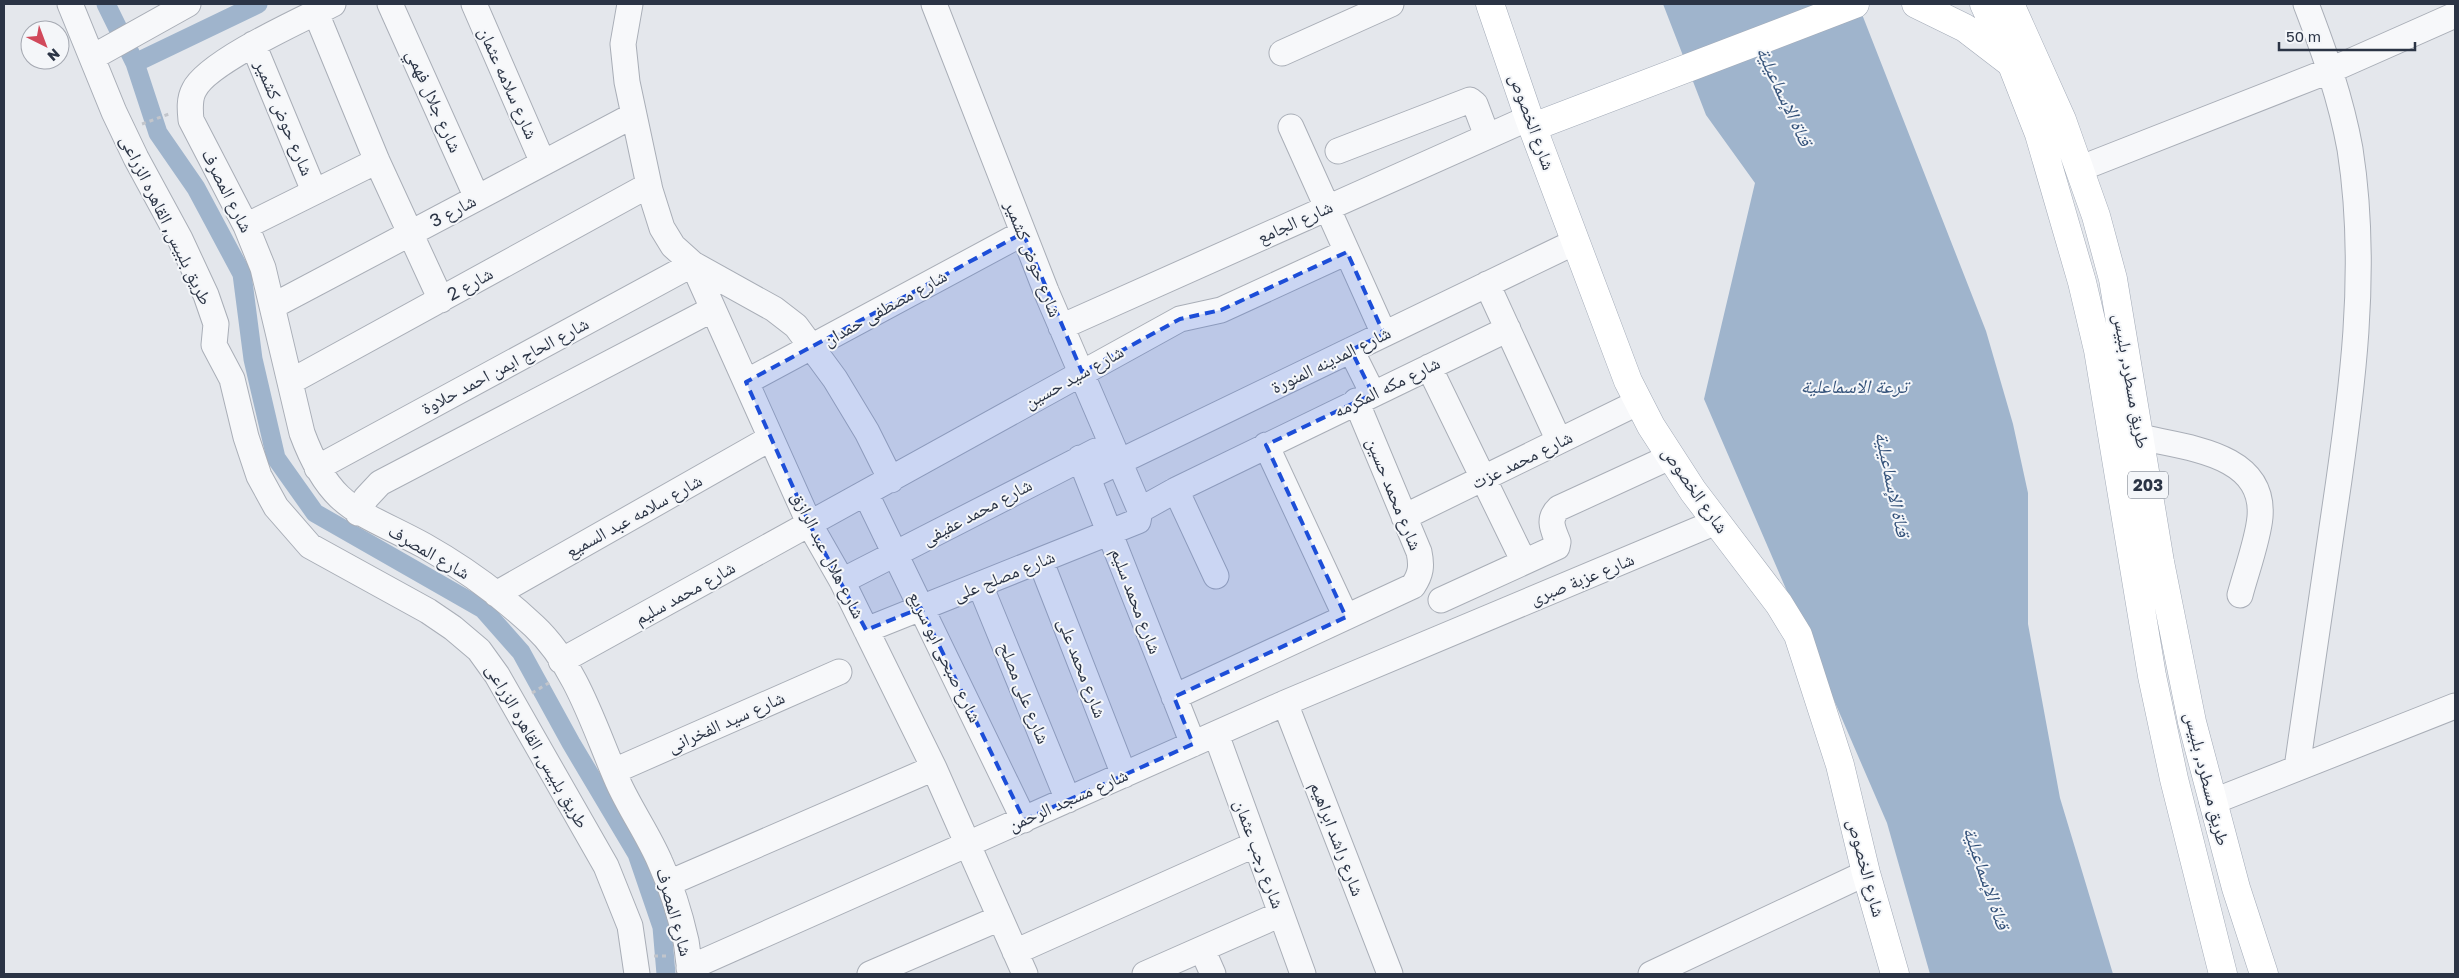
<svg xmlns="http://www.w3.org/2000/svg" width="2459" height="978" font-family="'Golos Text','Noto Naskh Arabic',sans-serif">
<rect width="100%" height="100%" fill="#e4e7ec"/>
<path fill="#9fb4cc" d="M1663 4H1858L1986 331 2013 424 2028 493V624L2060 798 2113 974H1930L1887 823 1704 399 1755 183 1706 115Z"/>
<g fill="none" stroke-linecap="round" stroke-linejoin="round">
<path stroke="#9fb4cc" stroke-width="19" d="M106 4 135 63 158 133 196 188 242 274 253 359 276 458 315 513 483 609 521 652 571 743 637 854 662 927 666 974
M135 63 258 4"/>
<g stroke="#a9aeb7" stroke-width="27">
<path id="minor" d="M70 4 114 112 136 158 180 239 206 295 216 324 214 345 232 379 246 437 259 476 276 507 310 546 428 611 453 628 479 650 497 675 606 866 630 926 637 974
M333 4C303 19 207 62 194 90 189 99 190 110 191 120L246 226 263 268 302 433C331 511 359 510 425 546 464 568 501 595 534 626 577 666 595 730 618 782 630 809 648 834 660 862 671 886 680 914 686 941 688 952 688 963 691 974
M390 4 477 198
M474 4 543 163
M630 4 623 44 627 82 650 190 662 228 673 246 693 264 774 309 796 326 835 379 867 432 891 480
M934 4 1046 291 1140 510
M316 13 377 161 441 300
M253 44 314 191
M1282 53 1391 4
M93 57 188 4
M1291 127 1384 334
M1338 151 1470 100 1475 104 1487 136
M2079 169 2331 70 2455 15
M246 226 377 161
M1487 284 1559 441
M273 306 634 115
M1061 327 1529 118
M1351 350 1373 394
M1429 367 1524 562
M290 382 649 185
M746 382 1023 233
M2140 437C2186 448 2265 453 2260 517 2258 540 2246 572 2240 595
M1266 445 1346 617
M1080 458 1193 744
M317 468 693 264 810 525 842 581 934 768 1025 974
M1088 477 1575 242
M1176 490 1216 576
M866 494 1024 820
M358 513 366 498 380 483 713 309
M1404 517 1639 402
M1041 562 1124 775
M842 581 1096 451
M980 585 1068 800
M496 594 771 438
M1441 600 1557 547 1558 542C1553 529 1547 519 1559 508L1670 457
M866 630 1138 521 1140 510 1176 490 1508 329
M561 661 1180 319 1221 310 1347 252
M1174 697 1413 586C1421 574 1422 566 1419 552L1356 401
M1285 703 1390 974
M1216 734 1303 974
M2297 768C2309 683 2322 598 2334 514 2352 394 2369 270 2350 149 2341 99 2324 51 2306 4
M614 771 839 672
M2212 802 2455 706
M669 883 934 768
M1202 949 1213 974
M1015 952 1256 844
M689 968 1285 703 1716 522
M870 974 1000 918
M1145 974 1281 914
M1651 974 1866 873"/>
</g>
<g stroke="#a3abb8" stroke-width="29">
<path id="major" d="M1490 4 1529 118 1628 381 1651 426 1693 491 1779 604 1798 635 1840 765 1866 873 1895 974
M1916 4 1965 28 2008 61
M1984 4 2012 65 2039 134 2082 282 2098 350 2152 676 2174 779 2223 974
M2010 4 2062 120 2096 216 2113 279 2160 562 2192 722 2236 888 2264 974
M1533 127 1855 4"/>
</g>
<path stroke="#c2c5cb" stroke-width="3" stroke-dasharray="4 4" stroke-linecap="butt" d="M142 124 169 114
M532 693 552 681
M654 956H668"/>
<use href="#minor" stroke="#f7f8fa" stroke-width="25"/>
<use href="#major" stroke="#fff" stroke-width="28"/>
</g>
<path fill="#1d4ed8" fill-opacity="0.2" stroke="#1d4ed8" stroke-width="4" stroke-dasharray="10 6" stroke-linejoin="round" d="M1023 233 1082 372 1180 319 1221 310 1347 252 1384 334 1351 350 1373 394 1266 445 1346 617 1174 697 1193 744 1024 820 921 608 866 630 810 525 746 382Z"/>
<g text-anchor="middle" stroke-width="4" stroke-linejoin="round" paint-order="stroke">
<rect fill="#f4f6f9" stroke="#676e7b" stroke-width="1" x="2128" y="471.5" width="40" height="27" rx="4"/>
<g font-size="16" font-weight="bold" fill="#2b3445">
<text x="2148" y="491">203</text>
</g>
<g font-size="18" fill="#2b3445" stroke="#f4f6f9">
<text transform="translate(508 83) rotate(66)" y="6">شارع سلامه عثمان</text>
<text transform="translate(434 101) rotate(66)" y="6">شارع جلال فهمي</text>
<text transform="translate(284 118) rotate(67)" y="6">شارع حوض كشمير</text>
<text transform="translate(1532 122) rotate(70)" y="6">شارع الخصوص</text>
<text transform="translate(227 191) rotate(63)" y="6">شارع المصرف</text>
<text transform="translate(453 211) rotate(-28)" y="6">شارع 3</text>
<text transform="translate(166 220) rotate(64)" y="6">طريق بلبيس, القاهره الزراعى</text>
<text transform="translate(1295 222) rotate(-24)" y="6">شارع الجامع</text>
<text transform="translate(1033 259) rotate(68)" y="6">شارع حوض كشمير</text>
<text transform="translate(470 284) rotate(-29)" y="6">شارع 2</text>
<text transform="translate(885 308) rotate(-29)" y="6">شارع مصطفى حمدان</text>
<text transform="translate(1331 360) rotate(-26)" y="6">شارع المدينه المنورة</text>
<text transform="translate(505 366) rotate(-28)" y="6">شارع الحاج ايمن احمد حلاوة</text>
<text transform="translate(1074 377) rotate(-29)" y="6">شارع سيد حسين</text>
<text transform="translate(2131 381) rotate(80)" y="6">طريق مسطرد, بلبيس</text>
<text transform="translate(1387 387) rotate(-26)" y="6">شارع مكه المكرمه</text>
<text transform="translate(1522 460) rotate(-26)" y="6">شارع محمد عزت</text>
<text transform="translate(1695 490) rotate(55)" y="6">شارع الخصوص</text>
<text transform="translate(1394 494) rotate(68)" y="6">شارع محمد حسين</text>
<text transform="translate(977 512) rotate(-28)" y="6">شارع محمد عفيفى</text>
<text transform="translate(634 516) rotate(-29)" y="6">شارع سلامه عبد السميع</text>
<text transform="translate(429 552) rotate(30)" y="6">شارع المصرف</text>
<text transform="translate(828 555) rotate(63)" y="6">شارع هلال عبد الرازق</text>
<text transform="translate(1004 576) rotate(-22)" y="6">شارع مصلح على</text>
<text transform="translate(1582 579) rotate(-22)" y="6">شارع عزبة صبرى</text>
<text transform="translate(685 593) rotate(-29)" y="6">شارع محمد سليم</text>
<text transform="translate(1136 601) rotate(69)" y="6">شارع محمد سليم</text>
<text transform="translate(945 657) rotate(64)" y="6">شارع صبحى ابو سريع</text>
<text transform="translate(1082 668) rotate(69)" y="6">شارع محمد على</text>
<text transform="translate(1024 693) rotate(68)" y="6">شارع على مصلح</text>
<text transform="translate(726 722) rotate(-24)" y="6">شارع سيد الفخرانى</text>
<text transform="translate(537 746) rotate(60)" y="6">طريق بلبيس, القاهره الزراعى</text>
<text transform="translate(2207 779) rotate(76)" y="6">طريق مسطرد, بلبيس</text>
<text transform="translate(1068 800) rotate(-24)" y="6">شارع مسجد الرحمن</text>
<text transform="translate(1337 839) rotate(69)" y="6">شارع راشد ابراهيم</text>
<text transform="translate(1259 854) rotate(70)" y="6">شارع رجب عثمان</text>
<text transform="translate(1866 868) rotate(75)" y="6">شارع الخصوص</text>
<text transform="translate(674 912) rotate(74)" y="6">شارع المصرف</text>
</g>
<g font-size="19" font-style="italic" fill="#34527a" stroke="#f4f6f9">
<text transform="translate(1785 96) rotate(65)" y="7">قناة الإسماعيلية</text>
<text x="1854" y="393">ترعة الاسماعلية</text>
<text transform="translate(1893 484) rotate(78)" y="7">قناة الإسماعيلية</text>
<text transform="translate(1987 878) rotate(71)" y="7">قناة الإسماعيلية</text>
</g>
</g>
<rect width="2459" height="978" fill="none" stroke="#2b3445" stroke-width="10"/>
<g transform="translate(45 45) rotate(138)"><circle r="24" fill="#f4f6f9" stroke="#a4a8b1"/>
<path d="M0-4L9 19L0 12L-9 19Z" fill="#d1495b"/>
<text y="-8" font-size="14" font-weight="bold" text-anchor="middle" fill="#2b3445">N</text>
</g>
<path d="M2279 42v8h136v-8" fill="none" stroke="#2b3445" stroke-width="2.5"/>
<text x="2286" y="42" font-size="15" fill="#2b3445" stroke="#f4f6f9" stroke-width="4" paint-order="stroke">50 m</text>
</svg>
